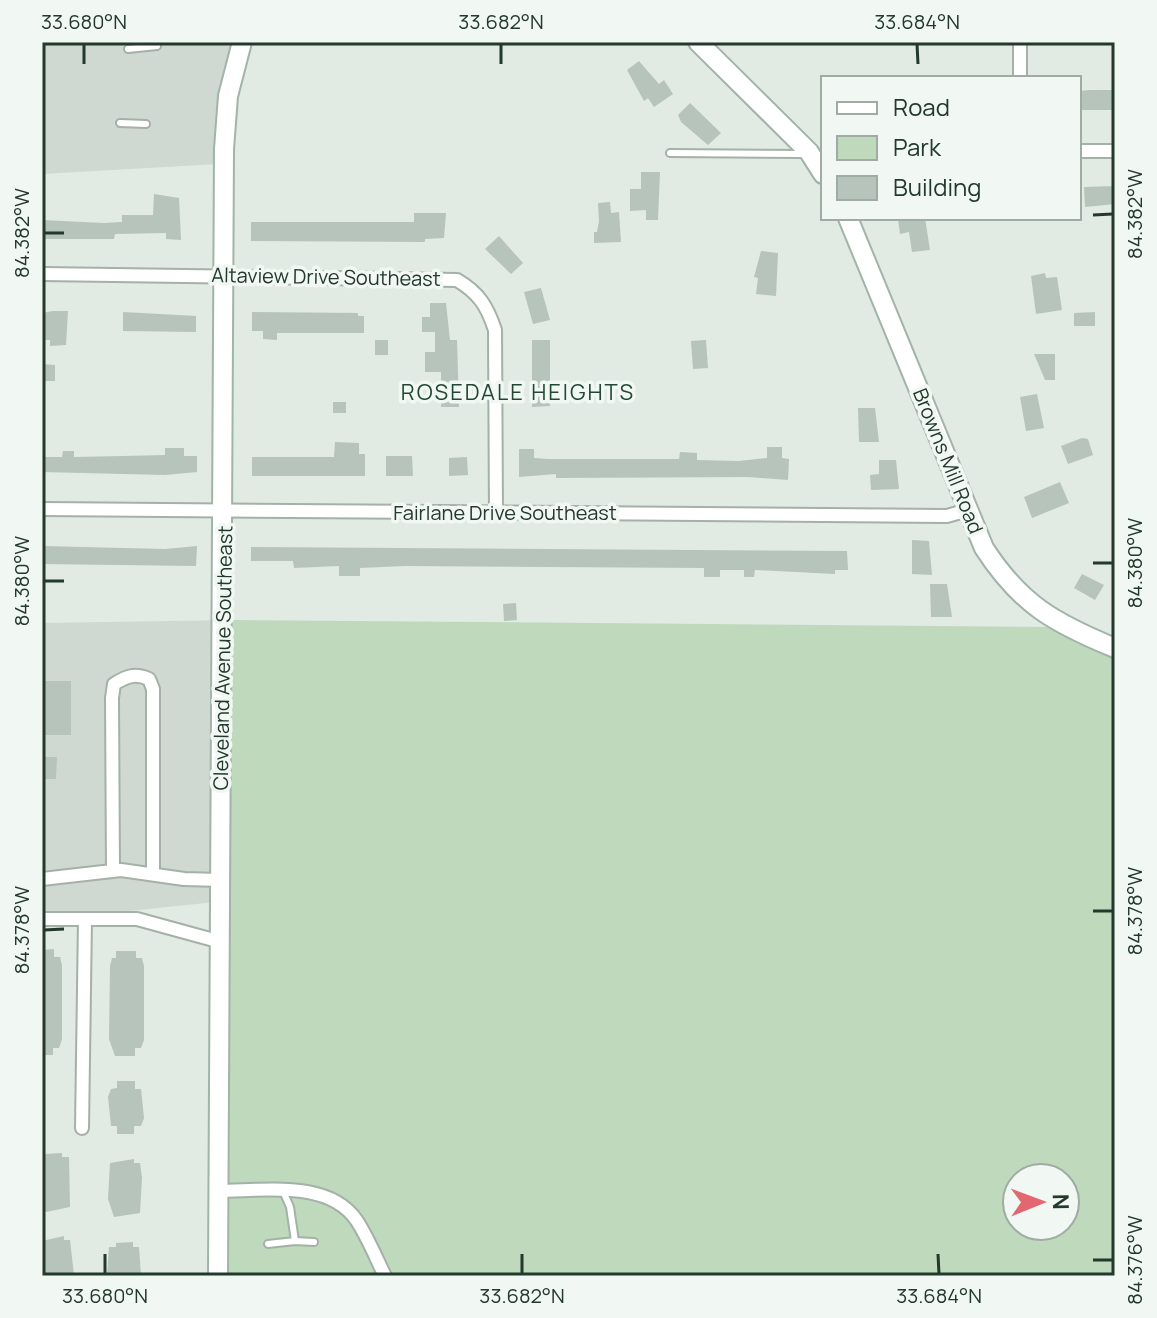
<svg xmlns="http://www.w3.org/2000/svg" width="1157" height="1318" font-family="Manrope,sans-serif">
<rect width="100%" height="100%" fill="#e1eae3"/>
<path fill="#cfd9d2" d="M42 42H246L218 164 42 174Z
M231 620 220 761 216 902 42 920V623Z"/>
<path fill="#bed9bc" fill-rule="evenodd" d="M231 620 1059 627 1115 648V1276H214L220 761ZM1017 1178H1065V1226H1017Z"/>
<path fill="#b7c4bb" d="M639 61 659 84 664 80 673 94 654 107 648 98 644 101 627 70Z
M1090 90H1115V110H1079V91Z
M690 103 721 133 708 145 681 122 678 115Z
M641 172H660L658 220H646V210L630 211V189H641Z
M1115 186V204L1085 207 1084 187Z
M154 194 179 198 181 240 166 239V233L115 234 114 239H42V220L104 223 122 222V215H153Z
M610 202 611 213 619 212 621 242 594 243V232H597L599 221 598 203Z
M414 213H446L444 238 425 239V242L251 241V222H414Z
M925 218 930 250 912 252 909 232 900 234 898 219Z
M499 236 523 263 511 274 485 249Z
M761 251 778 253 776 296 756 294 758 278 754 277Z
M1045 273 1046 278 1057 277 1062 310 1036 314 1031 276Z
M541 288 550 320 533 324 524 292Z
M430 303H446L450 340H457L459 407H441V372H425V352H435V332H422V317H430Z
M53 311H68L66 345 50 346V340H42V313Z
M123 312 196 316V332L123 331Z
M252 312 358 313V316H364V333H277V340L263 339V331H252Z
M1095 312V326H1074V313Z
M375 340H388V355H375Z
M532 340H550V406L532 407Z
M706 340 708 368 693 369 691 341Z
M1034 354H1055V380H1045Z
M42 364 55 365V381H42Z
M1037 394 1044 428 1026 431 1020 397Z
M333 402H346V413H333Z
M858 408H875L879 442H859Z
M1082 438 1088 439 1093 455 1068 464 1061 446Z
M335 442 359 443V454H365V476H252V457H334Z
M767 447H782V458L789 459 788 480 748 477 556 478V474L519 477V449H534V458L548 459H679L680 452 697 453V460L739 461 767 458Z
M165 448H184V456H197V472L165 475 42 472V457H62L63 451H74V457L123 456 165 455Z
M386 456H412L413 476H386Z
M467 457 468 475 449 476V458Z
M879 460H896L899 489 871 490 870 475 879 474Z
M1060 482 1069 503 1032 518 1024 497Z
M912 540 929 541 932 575 912 574Z
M43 546 165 549 197 546 196 566 43 564Z
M251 547 847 551 848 570H835V574L755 570 754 577H744V570H720V577H704V568L405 566 360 568V576H339V566L294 568 293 561H251Z
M1082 574 1104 585 1095 600 1074 588Z
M930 584H947L952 617H931Z
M516 603 517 620 504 621 503 604Z
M42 681H71V735H42Z
M42 757H57L56 779H42Z
M54 949V957H60L62 965V1039L59 1048H53V1055H42V950Z
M116 951H136V958H142L144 966V1040L141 1048H135V1056H115L109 1039 110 966 112 958H116Z
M117 1081H135V1089H141L144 1118 141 1126H134V1134H117V1126H111L108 1097 111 1089 117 1088Z
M62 1153V1157H69L70 1207 46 1212 42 1208V1158L45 1154Z
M134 1159V1163H140L142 1178 140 1213 114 1217 108 1199 110 1163Z
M64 1236V1240H70L74 1275 42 1276V1241Z
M133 1242V1247H139L141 1276H107L109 1247H116V1243Z"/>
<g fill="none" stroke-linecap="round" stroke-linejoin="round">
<g stroke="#a4b1a8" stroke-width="10">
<path id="lane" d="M128 49 157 46
M120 123 146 124
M670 153 803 154
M295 1241 314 1242
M268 1244 295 1241 290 1207 283 1191"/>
</g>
<g stroke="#a4b1a8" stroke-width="16">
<path id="street" d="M1020 42V78
M1079 151H1115
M42 274 457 280C479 293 487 306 495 330L496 513
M42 509 947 516 968 510
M113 871 112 698 114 684C127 676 135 673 149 679L153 689V872
M42 879 121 870 184 879 221 880
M42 919H137L221 942
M82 1128 85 919
M218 1191C262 1191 329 1179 357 1221 368 1238 376 1258 385 1276"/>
</g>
<g stroke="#a1b4a8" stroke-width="22">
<path id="secondary" d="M698 42 809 152 823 174
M848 218 984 548C1020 604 1054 623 1115 648
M218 1276 224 149 228 96 242 42"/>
</g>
<use href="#lane" stroke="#fff" stroke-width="6"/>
<use href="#street" stroke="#fff" stroke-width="12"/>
<use href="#secondary" stroke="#fff" stroke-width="18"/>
</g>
<path fill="none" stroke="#23392c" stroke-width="3" d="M84 44V64M501 44V64M917 44 918 64M1093 215 1113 214M44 233H64M1093 563H1113M44 581H64M1093 911H1113M44 930 64 929M105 1254V1274M522 1254V1274M938 1254 939 1274M1093 1260H1113"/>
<g text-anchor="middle" stroke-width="7" stroke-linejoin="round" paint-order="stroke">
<g font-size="20" fill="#23392c" stroke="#f1f7f2">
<text transform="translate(326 277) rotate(1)" y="7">Altaview Drive Southeast</text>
<text transform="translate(948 461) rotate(68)" y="7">Browns Mill Road</text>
<text x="505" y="520">Fairlane Drive Southeast</text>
<text transform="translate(223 658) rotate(-89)" y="7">Cleveland Avenue Southeast</text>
</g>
<g font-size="22" letter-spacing="2" fill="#224833" stroke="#f1f7f2">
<text x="518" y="400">ROSEDALE HEIGHTS</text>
</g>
</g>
<rect width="1157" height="1318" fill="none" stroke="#f1f7f2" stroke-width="88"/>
<rect x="821" y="76" width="260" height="144" fill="#f1f7f2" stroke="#9faba3" stroke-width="2"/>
<rect x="837" y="102" width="40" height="12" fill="#ffffff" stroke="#9faba3" stroke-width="2"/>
<text x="893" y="116" font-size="24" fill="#23392c">Road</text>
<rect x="837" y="136" width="40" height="24" fill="#bed9bc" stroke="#9faba3" stroke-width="2"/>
<text x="893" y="156" font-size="24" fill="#23392c">Park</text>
<rect x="837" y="176" width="40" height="24" fill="#b7c4bb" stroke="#9faba3" stroke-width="2"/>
<text x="893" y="196" font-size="24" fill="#23392c">Building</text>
<g transform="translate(1041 1202) rotate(89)"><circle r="38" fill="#f1f7f2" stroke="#9faba3" stroke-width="2"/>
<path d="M0-6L14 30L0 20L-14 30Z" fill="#e26770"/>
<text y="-12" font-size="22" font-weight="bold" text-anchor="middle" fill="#23392c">N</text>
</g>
<rect x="44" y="44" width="1069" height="1230" fill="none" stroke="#23392c" stroke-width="3"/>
<g font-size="20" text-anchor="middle" fill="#23392c">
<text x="84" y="29">33.680°N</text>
<text x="501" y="29">33.682°N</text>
<text x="917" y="29">33.684°N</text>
<text transform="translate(1135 214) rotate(-90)" y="7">84.382°W</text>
<text transform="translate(22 233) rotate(-90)" y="7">84.382°W</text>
<text transform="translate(1135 563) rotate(-90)" y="7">84.380°W</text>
<text transform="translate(22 581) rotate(-90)" y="7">84.380°W</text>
<text transform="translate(1135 911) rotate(-90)" y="7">84.378°W</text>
<text transform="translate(22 930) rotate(-90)" y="7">84.378°W</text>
<text transform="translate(1135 1260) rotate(-90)" y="7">84.376°W</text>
<text x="105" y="1303">33.680°N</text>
<text x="522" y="1303">33.682°N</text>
<text x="939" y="1303">33.684°N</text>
</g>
</svg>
